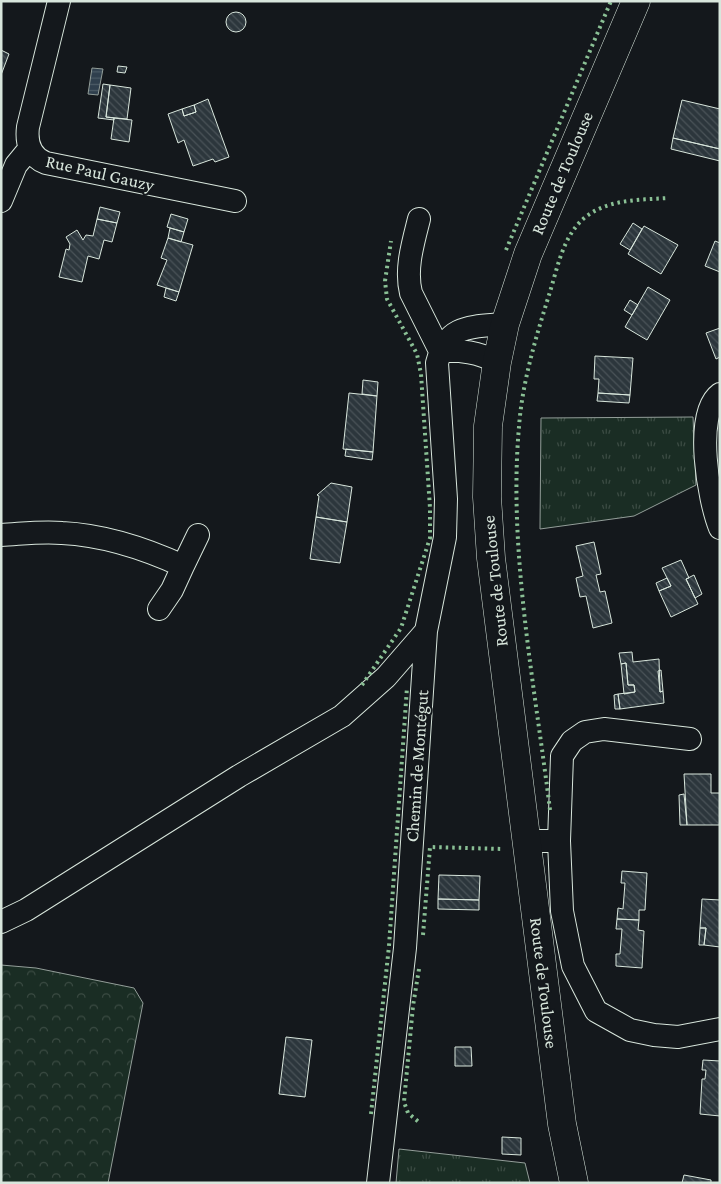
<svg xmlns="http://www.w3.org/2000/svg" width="721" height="1184" font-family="'Crimson Pro',serif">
<defs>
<pattern id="grass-tufts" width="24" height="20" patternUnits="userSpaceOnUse" patternTransform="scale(1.25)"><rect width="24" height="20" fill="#1a2d24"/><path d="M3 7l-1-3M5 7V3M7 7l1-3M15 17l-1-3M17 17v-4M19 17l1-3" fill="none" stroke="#3b4b43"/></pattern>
<pattern id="forest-crowns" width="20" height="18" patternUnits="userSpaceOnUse" patternTransform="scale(1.25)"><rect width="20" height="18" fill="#1a2d24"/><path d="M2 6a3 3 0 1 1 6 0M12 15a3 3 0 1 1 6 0" fill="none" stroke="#3b4b43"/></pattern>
<pattern id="water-rules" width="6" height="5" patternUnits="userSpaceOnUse" patternTransform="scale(1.25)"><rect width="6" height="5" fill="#2f3f4d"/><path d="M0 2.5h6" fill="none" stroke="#4c5b66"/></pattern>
<pattern id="building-back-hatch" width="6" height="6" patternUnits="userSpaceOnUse" patternTransform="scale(1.25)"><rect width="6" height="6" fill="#2c363c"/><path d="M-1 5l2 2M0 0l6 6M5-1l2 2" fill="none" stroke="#4a5358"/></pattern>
</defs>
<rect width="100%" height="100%" fill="#14181c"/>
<path fill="url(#grass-tufts)" stroke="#939e99" d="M693 417 696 485 634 516 540 529 541 418Z
M399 1149 525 1163 530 1183H396Z"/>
<path fill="url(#forest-crowns)" stroke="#939e99" d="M1 965 36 968 134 988 143 1003 108 1183H1Z"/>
<path fill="url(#water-rules)" stroke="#939e99" d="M92 68 103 69 98 95 88 94Z"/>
<path fill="url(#building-back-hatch)" stroke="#d8e6dc" d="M226 22a10 10 0 1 1 20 0a10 10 0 1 1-20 0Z
M1 50 9 54 1 75Z
M118 66 127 67 125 73 117 72Z
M103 84 110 85 106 117 114 118V120L98 118Z
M110 85 131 88 127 119 106 117Z
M208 99 229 157 215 162 213 159 193 166 184 140 178 143 168 114 182 109 184 116 196 112 194 105Z
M682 100 720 109V149L673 138Z
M194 105 196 112 184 116 182 109Z
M114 118 132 120 129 142 111 139Z
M673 138 720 149V161L671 149Z
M100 207 120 212 117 223 97 219Z
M171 214 188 219 184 232 167 227Z
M97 219 117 223 112 242 104 240 99 259 88 256 82 282 59 277 66 249 69 250 70 244 66 237 77 230 83 240 86 235 93 236Z
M633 223 642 229 630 250 620 244Z
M644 226 678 245 661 274 628 254Z
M170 228 184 232 181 242 168 238Z
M168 238 193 245 179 292 157 285 167 260 161 258Z
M715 241 720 243V272L705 266Z
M648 287 670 300 647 340 625 327Z
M166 288 179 292 176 301 164 297Z
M630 300 638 305 632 315 624 310Z
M720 328V357L716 359 706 333Z
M595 356 633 358 630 395 598 393 599 379H594Z
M363 380 378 382 377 396 362 394Z
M349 393 377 396 373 452 343 449Z
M598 393 630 395 629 403 597 401Z
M346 449 373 452 372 460 345 456Z
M331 483 352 487 347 522 316 517 319 496 317 495Z
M316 517 347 522 340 563 310 559Z
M594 542 601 574 596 575 600 592 605 591 612 623 593 628 586 596 580 597 576 578 583 576 576 546Z
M681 560 689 578 686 579 698 604 671 617 659 591 671 586 662 568Z
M694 575 702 594 695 598 686 579Z
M667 578 671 586 659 591 656 583Z
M632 652 633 662 659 659 660 692 663 691 664 703 620 709 618 694 635 692 634 685H628L626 663 621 664 619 653Z
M626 663 628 685H634L635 692 624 694 621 664Z
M661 670 663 691 660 692 658 671Z
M618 694 620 709H615L614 695Z
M684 774H711V793H720V825H687Z
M684 794 687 825H680L679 795Z
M622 871 647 873 645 910H639V920L617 919 618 908 623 909 625 883H621Z
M439 875 480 876 479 900 438 899Z
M438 899 479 900V910L438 909Z
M702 899 720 900V947L704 945 706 928H700Z
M617 919 639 920 638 930 644 931 642 968 616 966V954H620L622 929H616Z
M700 928H706L704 945H699Z
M286 1037 312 1040 305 1097 279 1094Z
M455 1047H471L472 1066H455Z
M703 1060 720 1061V1116L700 1114 702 1079H705L706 1070H702Z
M502 1137 521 1138V1155L502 1154Z
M684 1175 711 1180V1183H682Z"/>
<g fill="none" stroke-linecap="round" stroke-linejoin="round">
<g stroke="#d8e6dc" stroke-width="24">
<path id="minor" d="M59 1 28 127C26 143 30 157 46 163L235 201
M1 201 16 165 30 148
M419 219C413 243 405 269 411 293L440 351
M440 351C461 350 478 352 497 362
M720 394C693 414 709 501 720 528
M1 535C21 534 42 531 62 533 104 535 146 549 183 566L198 535
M159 609 172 590 183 566
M527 841H559L562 911 573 966 596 1011 630 1030 654 1035 678 1037 720 1029
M559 841 562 756 572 741 585 732 604 729 690 739
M1 922 26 910 239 776 342 716 386 677 426 631
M378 1183 405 948 426 631 445 537 446 499 437 363C447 324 471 327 505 324"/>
</g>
<g stroke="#d8e6dc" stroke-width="29">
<path id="major" d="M574 1183 562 1124 491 558 487 497 488 426 497 362 505 324 528 254 636 1"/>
</g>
<use href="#minor" stroke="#14181c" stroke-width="22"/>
<use href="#major" stroke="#14181c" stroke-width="28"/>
<path stroke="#8ac095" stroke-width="4" stroke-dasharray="2.5 4" stroke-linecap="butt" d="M506 250 611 1
M362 685 401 628 430 538V508L421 374 417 354 387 299 385 281 391 241
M550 810C535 687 508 550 519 427 522 383 536 337 549 295 557 270 562 239 582 220 605 199 638 200 668 198
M423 935 430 847 503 849
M419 969 413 1006 404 1102 408 1113 420 1123
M371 1114 389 946 407 687"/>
</g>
<g text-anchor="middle" stroke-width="4" stroke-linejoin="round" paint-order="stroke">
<g font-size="18" fill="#d8e6dc" stroke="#14181c">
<text transform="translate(100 173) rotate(13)" y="6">Rue Paul Gauzy</text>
<text transform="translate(562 173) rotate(-67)" y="6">Route de Toulouse</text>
<text transform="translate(495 581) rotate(-96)" y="6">Route de Toulouse</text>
<text transform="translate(417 766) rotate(-86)" y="6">Chemin de Montégut</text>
<text transform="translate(544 983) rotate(83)" y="6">Route de Toulouse</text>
</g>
</g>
<rect width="721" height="1184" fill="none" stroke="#d8e6dc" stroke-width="5"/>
</svg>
